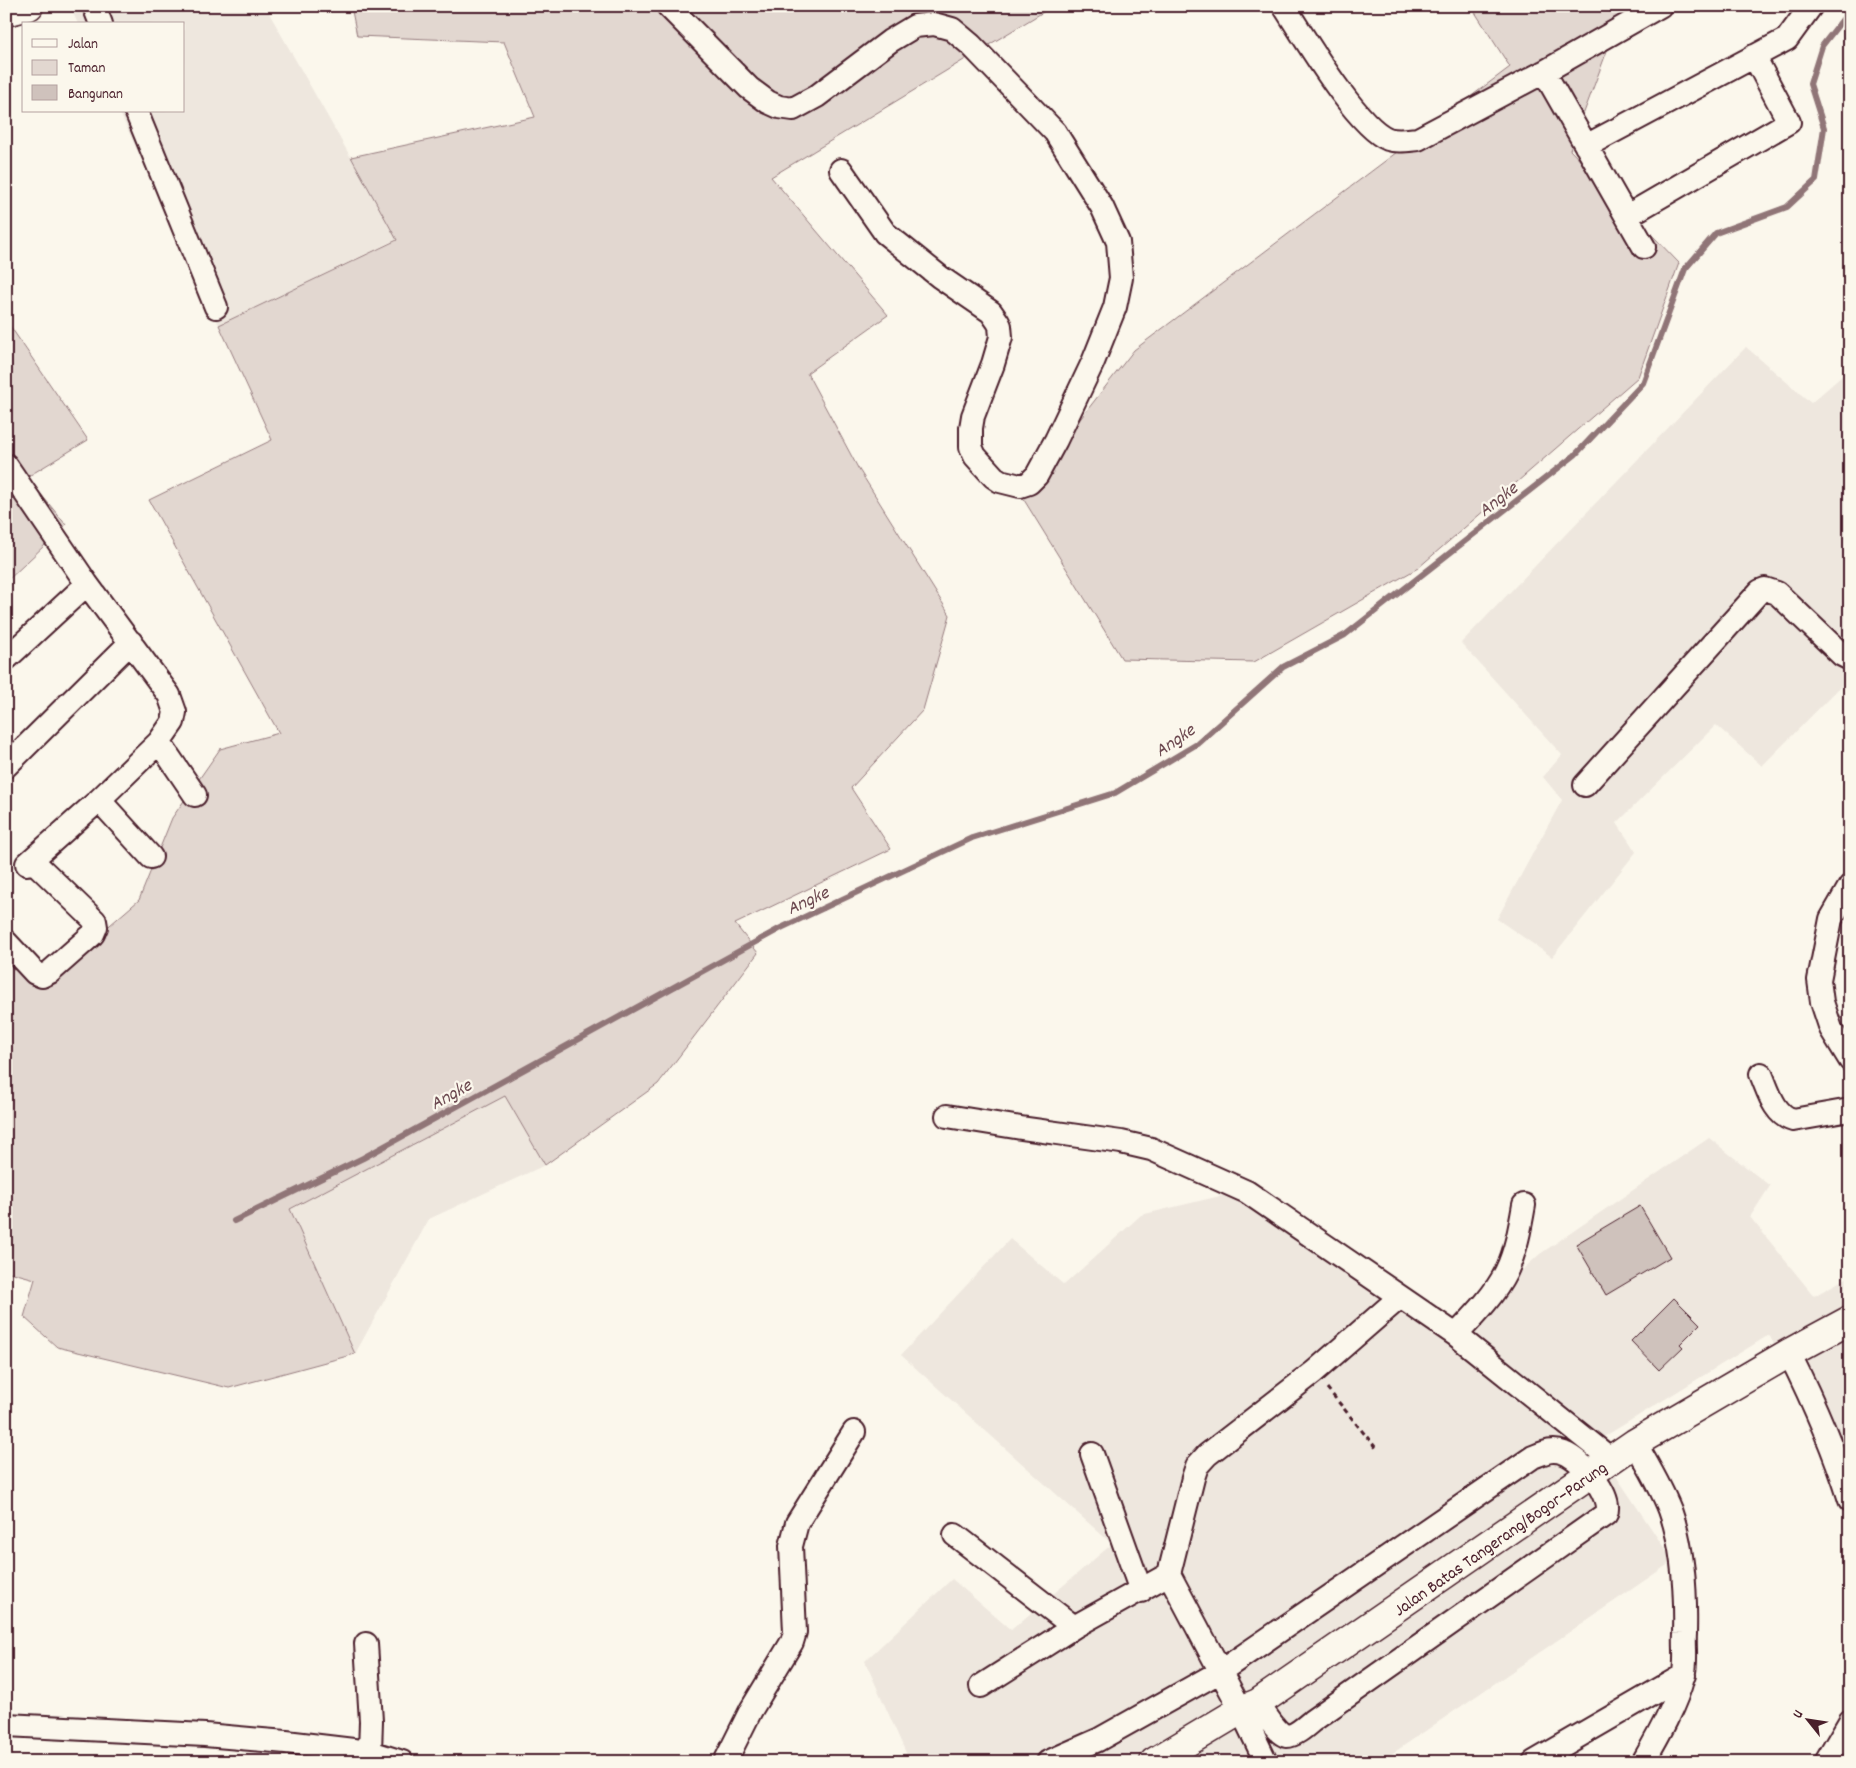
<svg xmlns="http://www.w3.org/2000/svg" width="1856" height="1768" font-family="Dekko,sans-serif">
<rect width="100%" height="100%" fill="#fbf7ec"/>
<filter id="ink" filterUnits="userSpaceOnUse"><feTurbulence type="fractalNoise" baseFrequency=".02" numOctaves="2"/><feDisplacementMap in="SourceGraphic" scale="10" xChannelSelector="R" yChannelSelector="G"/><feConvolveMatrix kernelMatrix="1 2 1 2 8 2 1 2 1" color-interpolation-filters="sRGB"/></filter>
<g filter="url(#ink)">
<path fill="#eee7de" d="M70 6H265L397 239 219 325 119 111H184V24H78Z
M1746 347 1811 403 1850 369V687L1842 685 1762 766 1716 725 1617 823 1636 852 1552 957 1497 919 1562 800 1543 777 1562 755 1461 643Z
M505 1095 545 1165 429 1219 355 1354 290 1209Z
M1709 1138 1770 1186 1750 1217 1814 1296 1850 1276V1483L1769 1335 1594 1443 1673 1561 1380 1762H910L865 1661 952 1579 1011 1630 1112 1544 901 1355 1010 1239 1064 1285 1141 1215 1241 1191 1448 1336 1540 1254Z"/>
<path fill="#e2d7d0" stroke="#967b7e" d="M351 6H1053L771 177 888 315 807 373 858 468 950 615 923 710 851 788 891 849 735 924 758 953 658 1084 545 1165 505 1096 290 1209 355 1354 229 1388 57 1347 24 1317 35 1279 6 1271V954L38 987 139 900 172 818 220 749 279 733 149 500 272 440 219 325 397 240 351 157 535 117 504 42 357 36Z
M1471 6H1626L1623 8 1570 150 1679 263 1638 377 1418 568 1254 662 1122 659 1021 495 1134 350 1510 67Z
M6 320 88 440 27 477 66 525 6 582Z"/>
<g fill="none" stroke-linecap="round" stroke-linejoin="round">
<path stroke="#907477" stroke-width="6" d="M234 1221 363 1158 781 928 972 838 1115 793 1197 744 1283 667 1345 635 1575 455 1643 383 1685 269 1716 233 1787 207 1816 180 1824 128 1810 84 1822 46 1850 10"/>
</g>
<path fill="#cfc2bc" stroke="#4a1f2b" d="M1640 1206 1670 1257 1606 1295 1576 1244Z
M1674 1298 1700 1324 1680 1344 1683 1347 1659 1370 1631 1341Z"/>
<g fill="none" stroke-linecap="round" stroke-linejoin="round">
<g stroke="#4a1f2b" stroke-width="26">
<path id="minor" d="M94 6 101 24
M668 6 749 88 768 102 779 107 793 109 817 96 890 41 915 26 934 24 952 29 971 45 1055 132 1102 207 1118 242 1121 278 1115 307 1093 362 1056 440 1037 475 1029 483 1020 486 1000 481 994 477 975 456 971 447V428L973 416 993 364 1001 337 1000 326 998 322 991 312 940 277 885 233 841 170
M1284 6C1304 37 1357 127 1388 139 1397 142 1408 140 1418 139L1544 72 1660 6
M1544 72 1644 247
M136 111 216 307
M1586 146 1787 39 1811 6
M1627 216 1789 122 1754 56
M6 465 87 584 169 695 175 712 173 722 159 742 99 800 27 864
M6 659 87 584
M159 742 195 795
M6 766 131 642
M1585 785 1760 591 1765 589 1777 593 1842 655 1850 659
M99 800 151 857
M1850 886 1831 919 1819 980 1822 1002 1831 1029 1850 1060
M6 942 35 973 42 976 50 972 93 934 96 927 95 921 32 860
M1761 1074C1768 1090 1774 1115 1793 1120L1850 1110
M947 1116 1021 1128 1121 1142 1151 1149 1247 1192 1456 1335 1612 1460
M1456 1335C1474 1316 1494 1296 1506 1272 1516 1251 1520 1228 1524 1205
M1789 1353C1813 1401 1834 1449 1850 1500
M1635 1443C1648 1465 1661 1487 1670 1510 1684 1549 1686 1594 1685 1634 1684 1647 1687 1663 1683 1676 1677 1703 1657 1738 1643 1762
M1092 1454 1141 1591
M955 1535 1074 1627
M366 1644 371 1721 370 1752
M981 1686 1074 1627 1169 1574
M6 1725 205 1735 286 1742 370 1752 402 1762
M725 1762 751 1710 792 1642 795 1632 791 1546 797 1523 854 1432
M1048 1762 1098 1740 1221 1671 1533 1457C1543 1453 1552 1448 1564 1453 1581 1459 1613 1495 1606 1514L1312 1721C1306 1726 1295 1736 1287 1736 1279 1737 1263 1711 1258 1703
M1266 1762 1241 1710 1169 1574 1193 1478 1197 1466 1207 1455 1314 1372 1399 1298
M1534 1762 1684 1675
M1826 1762 1850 1721"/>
</g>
<g stroke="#4a1f2b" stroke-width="31">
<path id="major" d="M6 12 29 6
M1154 1762 1241 1710 1258 1703 1635 1443 1789 1353 1850 1320"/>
</g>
<path stroke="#4a1f2b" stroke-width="3" stroke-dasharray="5 4" stroke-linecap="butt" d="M1327 1388 1376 1448"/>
<use href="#minor" stroke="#fbf7ec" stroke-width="22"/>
<use href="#major" stroke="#fbf7ec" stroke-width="28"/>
</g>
</g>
<g text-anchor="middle" stroke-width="4.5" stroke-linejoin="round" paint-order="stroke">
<g font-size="18" fill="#4a1f2b" stroke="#fbf7ec">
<text transform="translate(1500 1538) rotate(-35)" y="6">Jalan Batas Tangerang/Bogor–Parung</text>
</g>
<g font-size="19" font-style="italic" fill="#6d4a51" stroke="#fbf7ec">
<text transform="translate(1497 498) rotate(-38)" y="7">Angke</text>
<text transform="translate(1174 739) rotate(-34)" y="7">Angke</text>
<text transform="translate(807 899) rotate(-25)" y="7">Angke</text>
<text transform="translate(450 1093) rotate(-29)" y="7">Angke</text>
</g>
</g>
<rect width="1856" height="1768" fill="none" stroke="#fbf7ec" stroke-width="25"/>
<rect x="12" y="12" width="1831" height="1743" fill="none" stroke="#4a1f2b" stroke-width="2" filter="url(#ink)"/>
<rect x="22" y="22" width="162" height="90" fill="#fbf7ec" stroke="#b4a19f"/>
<rect x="32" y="39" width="25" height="8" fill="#fbf7ec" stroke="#b4a19f"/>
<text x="68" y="48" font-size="15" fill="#4a1f2b">Jalan</text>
<rect x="32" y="60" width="25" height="15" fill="#e2d7d0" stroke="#b4a19f"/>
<text x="68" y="72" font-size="15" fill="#4a1f2b">Taman</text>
<rect x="32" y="85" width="25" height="15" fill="#cfc2bc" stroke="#b4a19f"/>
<text x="68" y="98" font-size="15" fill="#4a1f2b">Bangunan</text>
<g transform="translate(1808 1720) rotate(300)" stroke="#fbf7ec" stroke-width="4" paint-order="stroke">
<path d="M0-4L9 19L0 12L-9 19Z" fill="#4a1f2b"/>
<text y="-8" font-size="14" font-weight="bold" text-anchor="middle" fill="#4a1f2b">U</text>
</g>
</svg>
